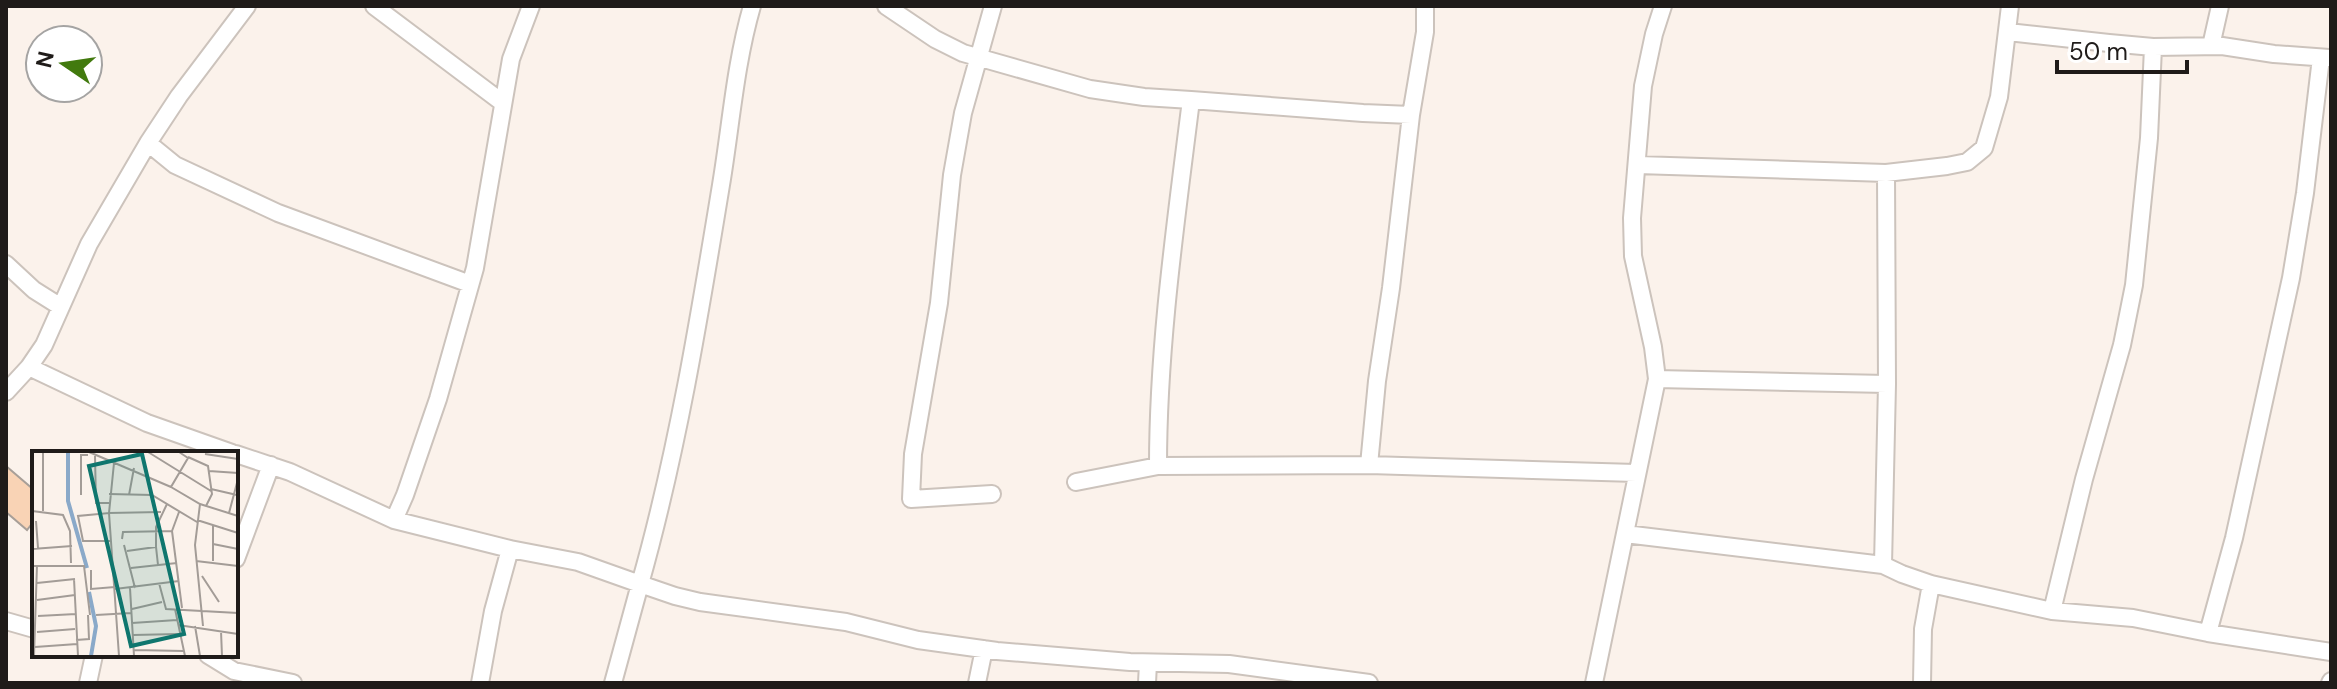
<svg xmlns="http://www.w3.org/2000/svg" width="2337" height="689" font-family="'DM Sans',sans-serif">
<rect width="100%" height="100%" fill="#fbf2eb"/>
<path fill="#f9d3b5" stroke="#a89f98" stroke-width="2" d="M6 466 34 490V521L27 530 6 512Z"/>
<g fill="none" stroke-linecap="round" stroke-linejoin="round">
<g stroke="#ccc3bc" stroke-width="20">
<path id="street" d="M374 6 503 103
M886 6 935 39 963 53 1090 89 1144 97 1191 100
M2008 32 2109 43 2153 47 2222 46 2274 54 2329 58
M2211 46 2220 6
M148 143 175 165 278 213 470 284
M1638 165 1886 173 1947 166 1967 162 1984 148 1999 97 2010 6
M6 264 34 290 61 307
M29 367 147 423 232 453
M1657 379 1887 384
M6 392 29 367 44 345 89 244 148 143 179 96 247 6
M236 454 290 472 394 520 510 549 578 562 640 584C677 453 699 319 721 185 731 125 735 65 752 6
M1369 465 1377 381 1391 288 1411 115 1425 32V6
M1158 466C1158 344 1176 221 1191 100L1363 113 1411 115
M1076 482 1158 466 1369 465 1636 473
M992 494 911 499 913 454 939 303 952 175 963 113 993 6
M394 520 405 495 438 399 475 268 511 59 531 6
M1625 534 1883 565 1902 574 1931 584 2052 611 2133 618 2208 633 2331 652
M236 559 271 465
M1883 565 1887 384 1886 173
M2052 611 2084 479 2122 345 2134 285 2149 138 2153 47
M6 621 34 629
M2208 633 2234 538 2291 278 2305 193 2321 58
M208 655 234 671 293 683
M88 683 94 655
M480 683 493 611 510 549
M613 683 640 584 675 596 700 602 846 622 918 640 997 651 1130 662 1229 664 1369 683
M977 683 984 649
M1147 683 1148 663
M1594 683 1657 379 1653 347 1633 256 1632 218 1643 86 1654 34 1663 6
M1922 683 1923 629 1931 584
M2330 683 2331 681"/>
</g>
<use href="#street" stroke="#fff" stroke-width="16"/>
</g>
<g transform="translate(32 451)">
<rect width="206" height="206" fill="#fbf2eb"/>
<path fill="none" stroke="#8aa9c9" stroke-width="4" d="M36 1V50L55 117M57 141 64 175 59 205"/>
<path fill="none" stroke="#a39c97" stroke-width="2" d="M57 1 139 36M116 1 179 40M147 1 156 7 139 36 168 53 206 65M173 3 206 8M63 5 64 52H77M156 6 176 15 180 43 174 55M82 12 77 62 129 61M177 20 206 22M179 38 205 44M77 43 120 44 165 71M49 44V4H56M97 44 102 17M168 53 163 94 171 175M0 60 31 64 38 80 39 112M11 60V1M147 61 140 80 150 157M197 62 206 28M165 69 206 82M4 70 6 97M181 74V110M90 88 91 81 140 80M78 90H51L46 65 77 62 87 205M181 93 206 98M92 94 103 137M124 96V76L135 53M0 98 40 95M95 100 124 96 126 114M164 110 206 115M0 115H52L58 164M99 117 145 112M59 119V138L83 136M170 125 187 151M42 128 46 205M5 132 43 128M127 132 134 158 206 162M98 137 102 205M83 138 147 130M5 149 43 144M100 158 130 151M143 158 153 205M64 164 99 162M6 165 44 163M100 172 145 169M146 174 206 183M163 175 168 205M189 180 190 205M5 181 43 178M101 184 147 183M44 189 57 188 56 164M3 196 45 193M102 199 151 200M2 205 5 114"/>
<path fill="#0f766e" fill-opacity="0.15" stroke="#0f766e" stroke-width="4" d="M110 3 152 183 99 195 57 15Z"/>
<rect width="206" height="206" fill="none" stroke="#1f1b19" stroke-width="4"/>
</g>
<rect width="2337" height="689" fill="none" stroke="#1f1b19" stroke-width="16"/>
<g transform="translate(64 64) rotate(283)"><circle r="38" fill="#ffffff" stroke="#a5a4a3" stroke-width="2"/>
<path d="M0-6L14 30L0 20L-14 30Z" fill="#427a0e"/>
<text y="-12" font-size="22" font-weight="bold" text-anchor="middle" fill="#1f1b19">N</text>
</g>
<path d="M2057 60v12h130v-12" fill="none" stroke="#1f1b19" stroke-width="4"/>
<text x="2069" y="60" font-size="24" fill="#1f1b19" stroke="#ffffff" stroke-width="6" paint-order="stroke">50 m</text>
</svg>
